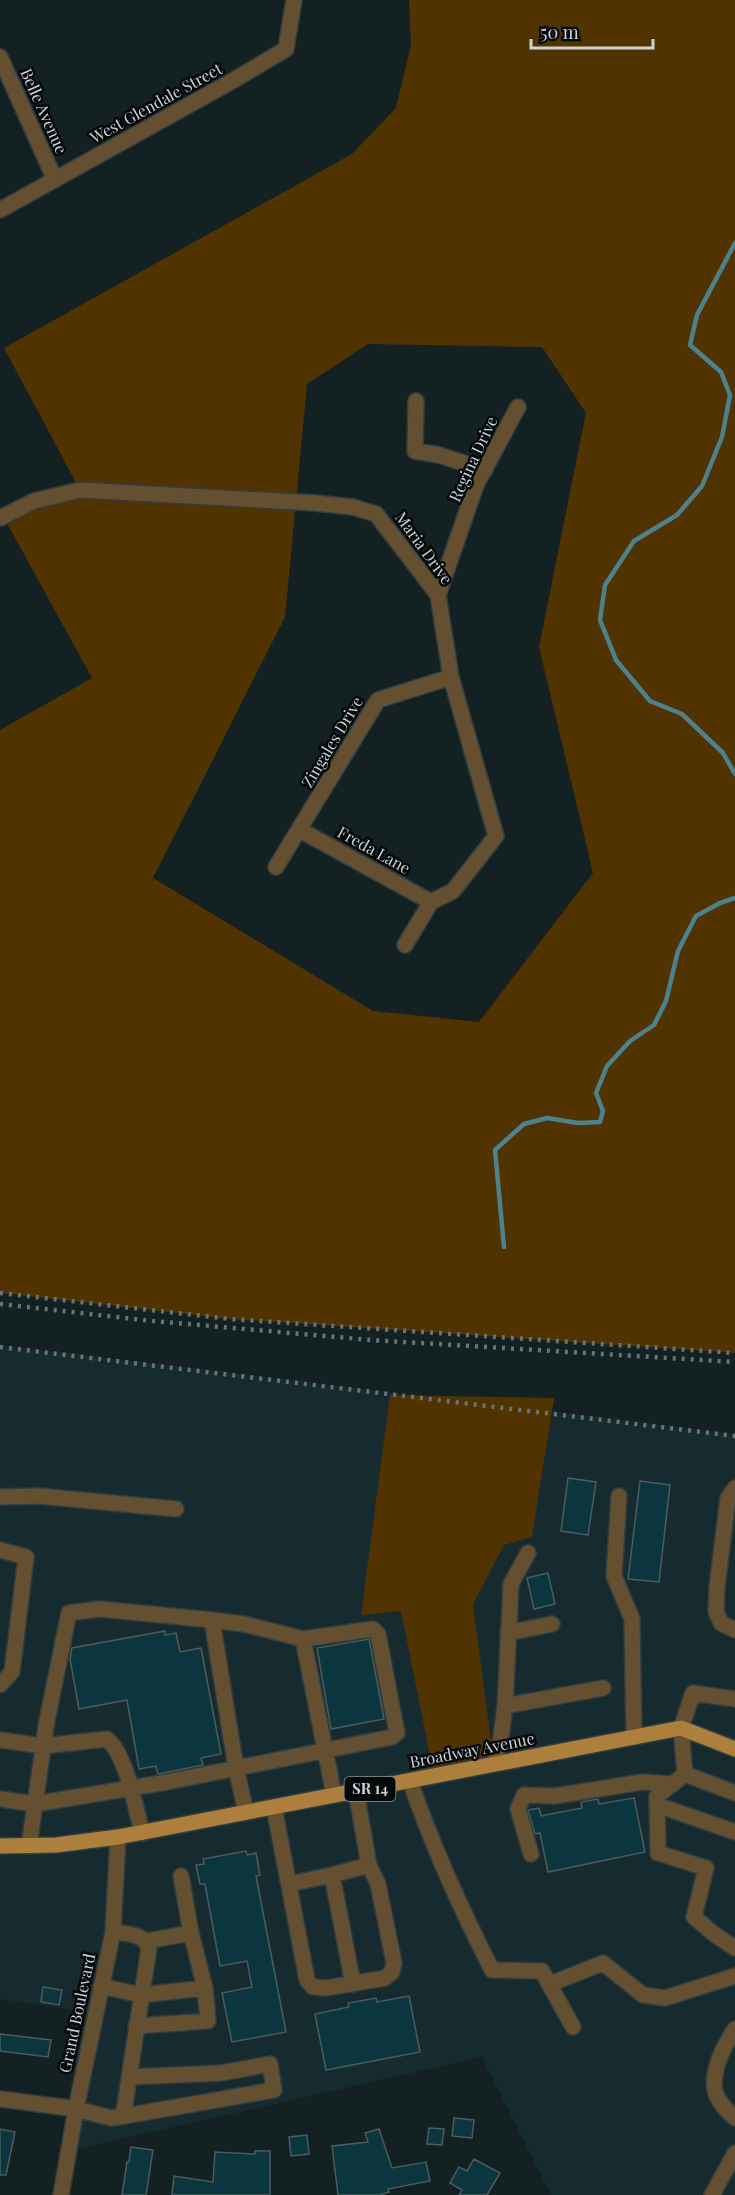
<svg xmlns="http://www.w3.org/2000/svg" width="735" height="2195" font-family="'Playfair Display',serif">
<rect width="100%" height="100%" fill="#142123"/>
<path fill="#162b2f" d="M0 1345 735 1434V2195H551L482 2057 68 2151 96 2013 0 1999Z"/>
<path fill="#513300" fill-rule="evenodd" d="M409 0H735V1353L230 1319 0 1293V730L92 678 3 516 80 490 4 348 352 154 396 108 411 45ZM368 344 542 347 586 413 539 647 593 873 479 1022 373 1011 153 878 285 617 307 384Z
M390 1395 554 1398 532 1537 504 1545 473 1604 494 1764 434 1776 401 1611 361 1615Z"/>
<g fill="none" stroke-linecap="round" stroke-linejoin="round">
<path stroke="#4d828c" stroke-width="4.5" d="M735 243 697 315 690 345 721 372 730 395 722 437 702 486 677 515 634 541 605 585 600 620 616 660 650 701 682 714 723 753 735 774
M504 1247 495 1150 524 1124 547 1118 578 1123 600 1122 603 1111 596 1093 607 1066 630 1041 654 1025 666 1001 678 951 696 916 720 903 735 898"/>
</g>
<path fill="#0b363e" stroke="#4c5b5e" stroke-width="1.5" d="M568 1478 596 1482 588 1535 561 1531Z
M640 1481 670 1485 659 1582 628 1579Z
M548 1573 555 1604 534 1609 527 1578Z
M165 1631V1635L176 1633 180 1652 201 1648 221 1754 201 1758 203 1765 158 1774 156 1766 139 1769 127 1700 79 1709 70 1659 72 1648Z
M369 1639 384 1719 331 1729 317 1648Z
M634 1798 645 1852 548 1872 540 1833 535 1834 528 1810 539 1808 541 1816 582 1808 581 1802 598 1799 599 1804Z
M246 1851 247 1855 256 1853 260 1875 256 1876 286 2032 232 2042 222 1993 252 1987 247 1961 220 1966 205 1884H200L196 1865 204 1864 203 1859Z
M43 1987 62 1990 59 2005 41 2002Z
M409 1996 420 2052 326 2070 315 2014 349 2007 348 2003 376 1998 377 2002Z
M0 2034 51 2040 48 2057 0 2051Z
M454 2118 474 2120 472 2138 452 2136Z
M429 2128 444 2129 442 2145 427 2144Z
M0 2129 15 2132 6 2175H0Z
M379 2129 392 2168 426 2162 430 2181 388 2189 389 2192 380 2195H338L332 2146 368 2142 365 2133Z
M307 2135 309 2154 291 2156 289 2137Z
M131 2147 153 2150 146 2195H122L127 2162H129Z
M255 2151H270V2195H172L174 2176 213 2182 215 2152 255 2154Z
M474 2159 500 2173 487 2195H459L462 2190 450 2183 459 2167 467 2171Z"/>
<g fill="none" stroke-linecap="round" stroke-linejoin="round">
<g stroke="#313d3f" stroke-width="18">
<path id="minor" d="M0 57 55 180
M0 210 234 80 286 49 294 0
M416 401 415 451 439 455 485 470
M0 518 34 501 80 490 315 503 353 507 376 514 438 595 451 677 496 836 453 891 431 902 405 945
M438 595 476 485 518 407
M300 830 431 902
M276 867 378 700 451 677
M735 1488 728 1498 717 1587 716 1612 721 1623 735 1630
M619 1496 614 1576 632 1619 634 1737
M0 1497 39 1496 176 1509
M0 1550 26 1557 12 1672 0 1685
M212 1620 236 1768 246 1812
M508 1633 552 1624
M735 1699 693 1693 681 1728 685 1774 657 1796 658 1853 706 1868 694 1917 714 1934 735 1948
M505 1706 603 1688
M0 1740 43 1746 107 1739C126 1754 136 1809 142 1833
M494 1764 500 1744 505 1706 511 1584 528 1553
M685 1774 735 1793
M410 1781C432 1845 461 1909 492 1970L542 1971 573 2027
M0 1799 35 1804 167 1782 392 1737 397 1733 378 1634 373 1629 303 1639
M657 1805 735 1832
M274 1807 307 1980 313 1987 326 1988 385 1978 392 1972 394 1963 378 1884 369 1865 356 1791
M29 1846 47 1720 69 1613 100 1609 212 1620 244 1624 303 1639 334 1795
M531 1854 518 1809 524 1795 555 1796 642 1782 673 1784
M181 1876 191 1933
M289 1884 332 1875
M353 1984 332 1875 369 1865
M550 1984 603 1963 643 1995 665 1998 735 1976
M101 1986 141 1995 205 1988
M136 2026 208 2021 205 1988 191 1933 147 1941
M735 2029C723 2047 706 2080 719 2100 723 2107 729 2113 735 2118
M0 2099 76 2109 111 2118 119 2117 124 2111 149 1948C144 1933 126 1934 113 1932
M119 2117 274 2090 270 2064 221 2073 129 2077
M61 2195 76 2109 113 1932 118 1837
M712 2195 735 2153"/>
</g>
<g stroke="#313d3f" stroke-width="18">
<path id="major" d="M0 1846 56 1845 118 1837 681 1728 735 1749"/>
</g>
<use href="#minor" stroke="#654f31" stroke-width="15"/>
<use href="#major" stroke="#ac7f3d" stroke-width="15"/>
<path stroke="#697476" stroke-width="4.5" stroke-dasharray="3 6" stroke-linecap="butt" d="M0 1293 230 1319 735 1353
M0 1304 153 1321 371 1340 735 1362
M0 1347 735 1436"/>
</g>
<g text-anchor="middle" stroke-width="5" stroke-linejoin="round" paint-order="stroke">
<rect fill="#05090a" stroke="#909698" stroke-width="1.5" x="344.5" y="1777" width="51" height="24" rx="4.5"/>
<g font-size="15" font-weight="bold" fill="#cbd3d5">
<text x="370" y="1794">SR 14</text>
</g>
<g font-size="16" fill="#cbd3d5" stroke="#05090a">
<text transform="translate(156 103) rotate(-29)" y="6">West Glendale Street</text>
<text transform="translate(44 111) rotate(66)" y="6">Belle Avenue</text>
<text transform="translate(473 459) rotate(-65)" y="6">Regina Drive</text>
<text transform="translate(424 548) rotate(54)" y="6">Maria Drive</text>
<text transform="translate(332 742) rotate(-59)" y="6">Zingales Drive</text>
<text transform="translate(374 850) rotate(29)" y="6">Freda Lane</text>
<text transform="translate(472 1750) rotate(-11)" y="6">Broadway Avenue</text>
<text transform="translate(77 2013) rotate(-78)" y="6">Grand Boulevard</text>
</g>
</g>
<path d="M531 39v9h122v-9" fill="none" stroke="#cbd3d5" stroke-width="3"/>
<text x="540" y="39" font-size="18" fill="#cbd3d5" stroke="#05090a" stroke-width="4.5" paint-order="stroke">50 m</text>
</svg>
